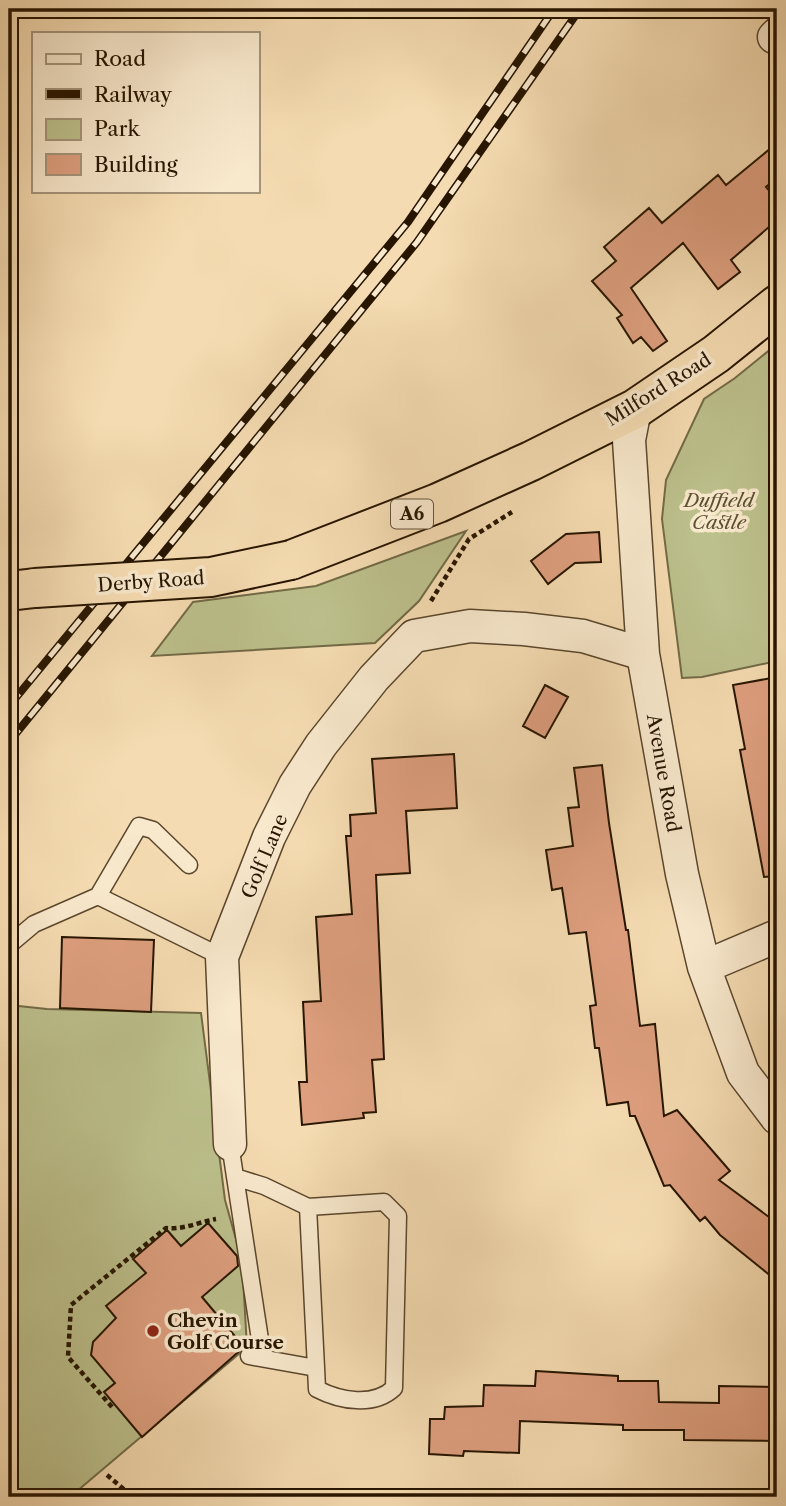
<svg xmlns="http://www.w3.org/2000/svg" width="786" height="1506" font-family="'Libre Caslon Text',serif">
<rect width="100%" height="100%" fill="#f5dbb1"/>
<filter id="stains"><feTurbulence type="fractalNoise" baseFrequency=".00286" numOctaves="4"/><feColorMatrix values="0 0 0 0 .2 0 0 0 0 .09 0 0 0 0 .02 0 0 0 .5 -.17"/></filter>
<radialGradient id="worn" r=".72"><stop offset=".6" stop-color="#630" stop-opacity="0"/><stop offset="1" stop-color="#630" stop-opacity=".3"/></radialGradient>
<path fill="#bcc08c" stroke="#726a46" stroke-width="2" d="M777 344V661L702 677 682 678 662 519 666 480 704 399 735 378Z
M466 531 419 601 375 643 152 656 193 602 316 586Z
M9 1005 47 1009 201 1013 225 1200 242 1261 247 1347 70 1497H9Z"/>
<path fill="#de9f7f" stroke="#271500" stroke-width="2" d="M777 143V178L766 187 777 200V220L731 260 740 272 718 289 683 243 631 288 667 341 653 351 641 337 633 343 617 318 622 315 592 281 616 261 604 247 649 208 662 223 718 175 726 185Z
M599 532 601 562 575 563 548 584 531 561 566 534Z
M777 677V876L764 877 740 750 745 749 733 685Z
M545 685 568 697 545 738 523 726Z
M454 754 457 808 406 811 410 873 376 875 384 1059 372 1060 376 1112 363 1113 364 1118 302 1125 299 1082H307L303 1002 321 1001 316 917 352 914 346 836H351L350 815 376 813 372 759Z
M602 765 609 823 626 930H628L640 1026 655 1024 664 1116 677 1110 730 1171 719 1180 777 1223V1281L720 1235 705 1217 700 1221 670 1185 664 1186 635 1116H630L628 1102 607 1105 599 1048H595L590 1006 596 1005 586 932 569 934 562 888 552 890 546 850 573 846 568 808 579 807 574 768Z
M62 937 154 940 151 1012 60 1008Z
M208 1223 237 1256 238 1266 202 1297 244 1347 142 1437 104 1392 115 1383 91 1355 93 1342 116 1318 106 1306 146 1273 133 1259 167 1230 181 1246Z
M536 1371 618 1376V1381H658L659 1402 719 1403V1386L777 1387V1441L684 1440V1430H623V1425L520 1421 519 1453 464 1451 463 1456 429 1454 430 1419H444L445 1407 483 1406 484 1385 535 1386Z"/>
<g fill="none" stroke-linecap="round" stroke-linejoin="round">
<g stroke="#5a462c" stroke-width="19">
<path id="service" d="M98 896 222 957
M9 945 34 924 98 896 139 826 153 830 189 865
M230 1144 261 1346
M235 1177 264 1186 308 1207 316 1368 249 1356
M308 1207 384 1202 398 1216 394 1388C374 1407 340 1401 317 1389L316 1368"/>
</g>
<g stroke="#5a462c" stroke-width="35">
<path id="minor" d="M774 37 777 34
M635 409 629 440 643 654 682 874 704 967 743 1073 777 1118
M704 967 777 936
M230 1144 222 957 269 837 295 785 321 745 374 678 414 636 470 626 524 629 583 636 643 654"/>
</g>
<g stroke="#271500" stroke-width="42">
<path id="trunk" d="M291 560 438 503 531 461 635 409 716 354 777 305
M9 591 35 588"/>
</g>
<path stroke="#271500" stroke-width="4.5" stroke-dasharray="5 3.5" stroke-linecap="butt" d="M431 601 469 539 512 512
M112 1407 68 1357 71 1305 166 1228C183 1230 199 1222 216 1219
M107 1475 133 1497
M193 1497H407"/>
<use href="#service" stroke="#f8e8cc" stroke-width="16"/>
<use href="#minor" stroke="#f8e8cc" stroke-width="32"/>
<use href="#trunk" stroke="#f5dbb1" stroke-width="38"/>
<g stroke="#271500" stroke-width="8">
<path id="rail" d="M9 706 408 222 554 9
M9 742 417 242 580 9"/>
</g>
<use href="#rail" stroke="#f8e8cc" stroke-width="5" stroke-dasharray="16" stroke-linecap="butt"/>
<g stroke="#271500" stroke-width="42" stroke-linecap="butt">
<path id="trunk-bridge" d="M35 588 211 577 291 560"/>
</g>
<use href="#trunk-bridge" stroke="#f5dbb1" stroke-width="38"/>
</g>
<circle fill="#8f2418" stroke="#f8e8cc" stroke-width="2.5" cx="153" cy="1331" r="7"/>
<g text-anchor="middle" stroke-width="7" stroke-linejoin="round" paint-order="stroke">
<rect fill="#f8e8cc" stroke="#66543d" stroke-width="2" x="391" y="499.5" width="42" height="29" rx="5"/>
<g font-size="18" font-weight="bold" fill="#271500">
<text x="412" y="520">A6</text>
</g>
<g font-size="19" fill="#271500" stroke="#f8e8cc">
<text transform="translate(658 389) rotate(-32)" y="7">Milford Road</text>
<text transform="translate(151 581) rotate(-4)" y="7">Derby Road</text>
<text transform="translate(664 773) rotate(80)" y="7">Avenue Road</text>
<text transform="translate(264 856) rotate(-67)" y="7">Golf Lane</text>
</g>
<g font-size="19" font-style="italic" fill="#5b5131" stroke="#f8e8cc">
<text x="719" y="507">Duffield<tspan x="719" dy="22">Castle</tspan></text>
</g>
<g font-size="19" font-weight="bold" fill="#271500" stroke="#f8e8cc" text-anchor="start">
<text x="167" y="1327">Chevin<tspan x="167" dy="22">Golf Course</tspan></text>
</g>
</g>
<rect width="786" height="1506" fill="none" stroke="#f5dbb1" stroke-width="35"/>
<rect x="10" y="10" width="765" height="1485" fill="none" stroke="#271500" stroke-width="3.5"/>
<rect x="18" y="18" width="751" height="1471" fill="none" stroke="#271500" stroke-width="2"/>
<rect x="32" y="32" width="228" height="161" fill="#f8e8cc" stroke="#a4947a" stroke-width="2"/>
<rect x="46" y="54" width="35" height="10" fill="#f8e8cc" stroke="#a4947a" stroke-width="2"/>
<text x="94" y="66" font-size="21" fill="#271500">Road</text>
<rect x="46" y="89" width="35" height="10" fill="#271500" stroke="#a4947a" stroke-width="2"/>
<text x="94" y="102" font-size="21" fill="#271500">Railway</text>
<rect x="46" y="119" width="35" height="21" fill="#bcc08c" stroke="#a4947a" stroke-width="2"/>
<text x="94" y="136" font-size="21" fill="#271500">Park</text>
<rect x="46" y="154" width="35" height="21" fill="#de9f7f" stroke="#a4947a" stroke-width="2"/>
<text x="94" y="172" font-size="21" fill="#271500">Building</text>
<rect width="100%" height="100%" filter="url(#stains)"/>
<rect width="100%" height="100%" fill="url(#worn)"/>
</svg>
